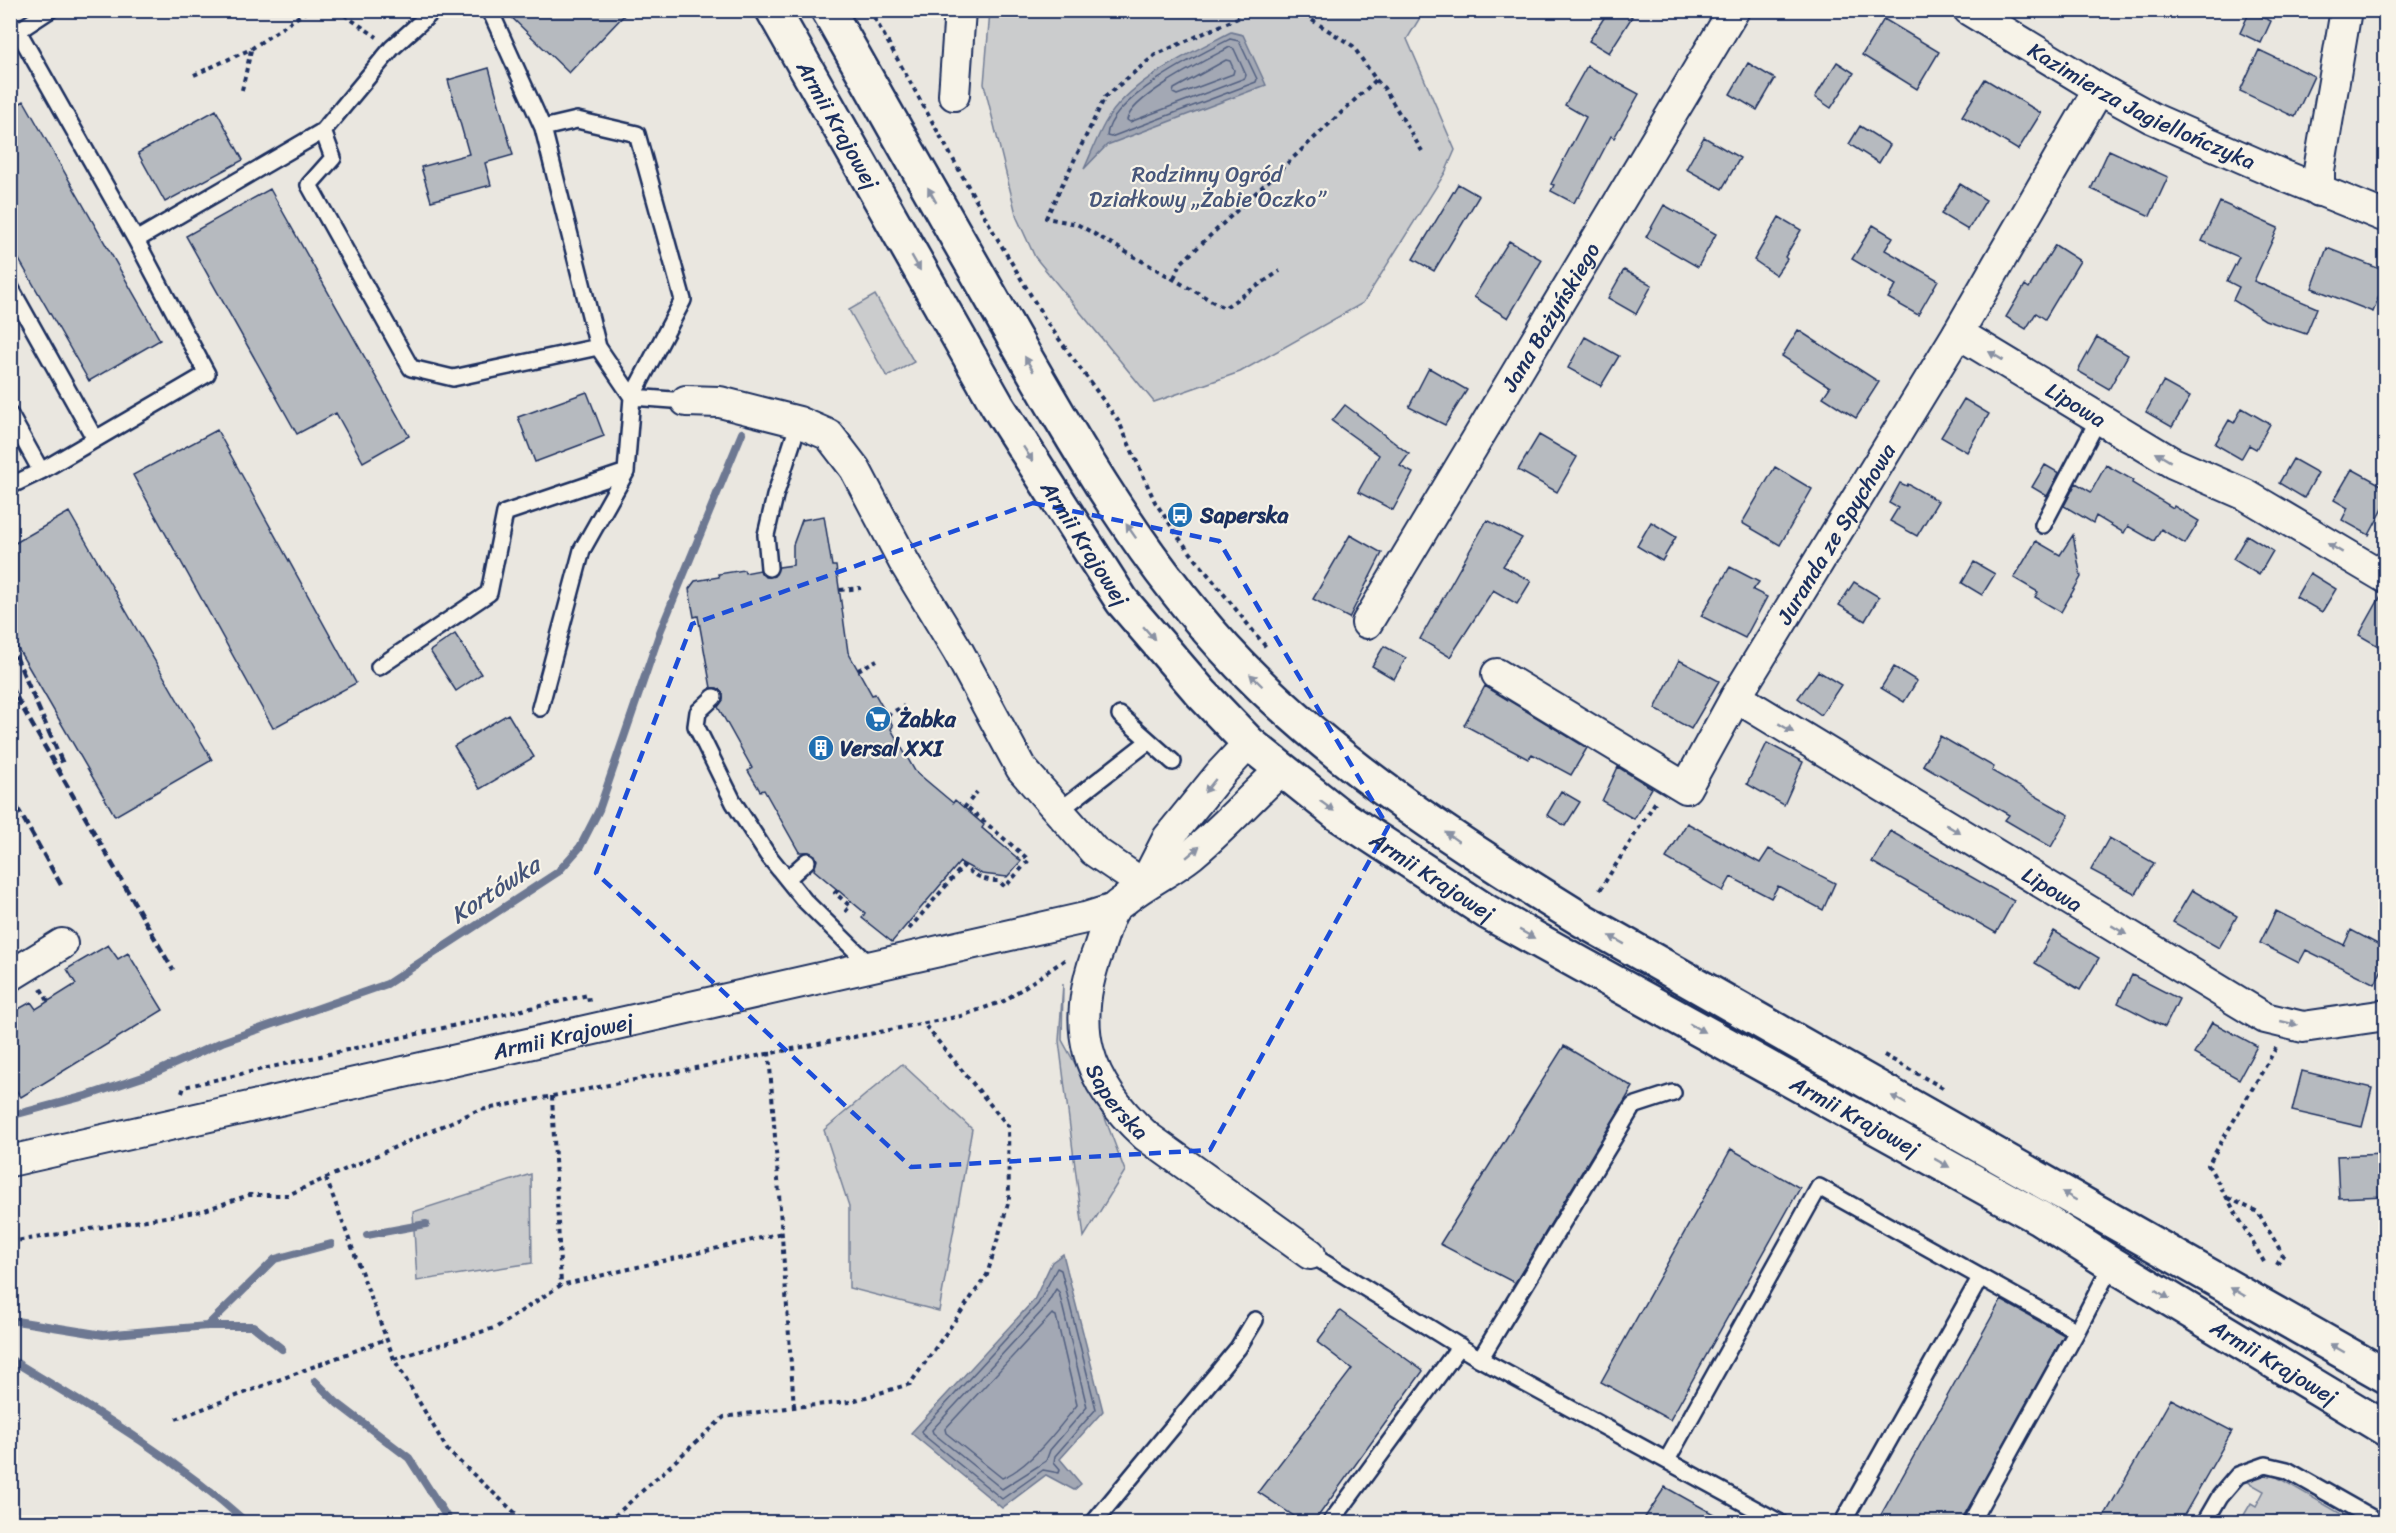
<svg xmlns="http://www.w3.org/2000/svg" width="2396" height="1533" font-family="Sriracha,sans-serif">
<rect width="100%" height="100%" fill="#eae7e0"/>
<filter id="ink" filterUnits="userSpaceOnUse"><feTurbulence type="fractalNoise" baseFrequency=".0167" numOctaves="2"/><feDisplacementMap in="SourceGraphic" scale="12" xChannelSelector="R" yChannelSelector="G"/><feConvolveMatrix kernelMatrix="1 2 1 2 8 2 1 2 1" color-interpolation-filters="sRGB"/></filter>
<g filter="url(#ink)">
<path fill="#cbcccd" stroke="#737e96" stroke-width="1.5" d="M990 11H1424L1407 39 1455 150 1445 173 1363 303 1240 372 1154 402 1035 257 1017 218 984 84Z
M875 295 914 362 887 377 849 310Z
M1063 984 1062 1040 1105 1118 1125 1171 1084 1237 1059 1041Z
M902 1064 972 1129 939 1311 849 1288V1206L824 1130Z
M531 1174 532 1263 417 1281 413 1212Z
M2265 1475 2277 1477 2355 1522H2246L2241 1520 2251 1503 2256 1506 2264 1491 2246 1481Z"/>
<path fill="#a3a8b4" stroke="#6d7892" stroke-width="1.5" d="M1231 32 1243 35 1266 85 1107 145 1084 169C1091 154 1097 137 1105 123 1129 80 1189 54 1231 32Z
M1063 1254 1103 1411 1060 1459 1081 1484 1074 1490 1046 1475 1002 1508 911 1433 1034 1300 1052 1262Z"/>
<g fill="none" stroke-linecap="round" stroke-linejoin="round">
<path stroke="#515f80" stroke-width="1.5" d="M1230 39 1239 41 1257 79 1256 82 1111 137 1107 136C1109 99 1200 54 1230 39Z
M1230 47 1234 49 1246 75 1245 78 1130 122 1127 120C1131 97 1208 59 1230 47Z
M1226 60 1230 61 1234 70 1233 74 1177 95 1173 93 1174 89Z
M1057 1268 1061 1270 1096 1409 1055 1456 1054 1462 1060 1469 1059 1473 1043 1470 1002 1499 922 1434 921 1431 1038 1304Z
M1056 1289 1059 1292 1087 1407 1050 1450 1046 1461 1002 1489 933 1433 932 1430 1044 1309Z
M1052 1314 1056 1316 1077 1405C1059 1428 1029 1468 1002 1478L946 1433 945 1429Z"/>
<path stroke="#6d7892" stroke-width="8" d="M10 1116 89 1095 152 1074 222 1042 387 984 558 872 580 847 599 810 660 632 742 433
M367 1235 426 1224
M10 1320 103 1335 207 1326H253L282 1349
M207 1326 275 1259 331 1244
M10 1359C94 1410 173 1456 246 1522
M315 1381 337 1403 409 1458 450 1522"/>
</g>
<path fill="#b6babf" stroke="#1b2f5e" stroke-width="1.5" d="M504 10H629L569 73Z
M1609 10H1622L1632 17 1609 53 1589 41Z
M2250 11 2271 21 2261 43 2240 33Z
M1884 19 1939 52 1917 89 1862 55Z
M2259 50 2314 76 2295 117 2240 91Z
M1837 62 1854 73 1831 108 1815 97Z
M1748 63 1775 79 1757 110 1730 94Z
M1587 66 1639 94 1614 138 1611 136 1579 197H1577L1574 203 1551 191 1554 185 1551 184 1586 117 1565 105Z
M489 68 513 155 485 163 491 185 431 201 421 167 469 154 448 80Z
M1985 79 2041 113 2018 150 1962 116Z
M24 101 160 340 89 381 10 244V109Z
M216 110 243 160 165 202 138 153Z
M1860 126 1890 145 1879 163 1849 144Z
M1704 137 1740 158 1722 189 1686 169Z
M2109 150 2168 177 2150 216 2091 189Z
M1458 184 1479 196 1434 271 1413 259Z
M1960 184 1986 200 1968 230 1941 214Z
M270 189 409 436 363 462 336 413 297 434 186 236Z
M2220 202 2278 228 2254 281 2317 308 2306 334 2265 320 2233 300 2239 287 2227 281 2239 257 2202 241Z
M1664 205 1716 234 1698 267 1646 237Z
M1779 217 1801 230 1785 257 1787 259 1776 275 1754 260Z
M1873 225 1893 237 1885 250 1938 280 1918 315 1888 298 1896 285 1852 259Z
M1509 241 1542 260 1508 318 1474 297Z
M2055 245 2080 261 2045 319 2036 313 2026 329 2006 317 2025 285 2029 288Z
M2327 248 2385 271V280L2373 312 2312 288Z
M1624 270 1652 285 1636 314 1608 298Z
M1798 330 1879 382 1856 418 1823 397 1830 387 1782 356Z
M1585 337 1619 356 1601 386 1568 368Z
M2097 337 2128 355 2109 389 2078 371Z
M1429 368 1467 390 1445 425 1409 407Z
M2163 382 2190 397 2172 427 2146 412Z
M587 392 604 436 535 462 518 417Z
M1964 399 1989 414 1967 452 1941 437Z
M1345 405 1409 454 1400 466 1413 473 1393 510 1358 492 1379 455 1332 421Z
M2242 408 2270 424 2256 449 2249 445 2241 459 2215 444 2229 420 2234 423Z
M217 430 356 683 273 728 133 475Z
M1539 435 1577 457 1557 492 1518 470Z
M2293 459 2318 473 2304 498 2279 483Z
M2045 465 2059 473 2047 496 2032 487Z
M2106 465 2133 480 2132 483 2173 508 2174 506 2199 521 2185 544 2161 529 2154 541 2128 526 2124 533 2096 516 2093 523 2064 506 2076 483 2091 492Z
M1775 467 1812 489 1780 545 1742 523Z
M2352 469 2385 487V505L2369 535 2342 520 2348 508 2334 500Z
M1900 483 1907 486 1908 484 1938 501 1917 536 1890 521 1898 508 1889 503Z
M69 512 212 760 115 816 10 635V546Z
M824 516 832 566H836L848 652 872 695 875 694 887 715 893 726 891 729 915 771 953 803 955 800 984 825 982 828 1021 861 1007 877 982 874 960 862 892 942 862 918 865 913 814 870 817 860 815 855 809 852H799L764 790 760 791 748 771 752 768 718 707 723 700V694L717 688H711L698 616 694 617 689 589 695 581 719 577 718 574 744 570 745 573 760 570 765 577 774 576 779 567 793 565V545L802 520Z
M1487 520 1522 538 1503 566 1531 581 1517 604 1493 590 1450 657 1420 639Z
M1651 522 1676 537 1662 561 1637 546Z
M1350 535 1382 553 1349 618 1313 599Z
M2073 535 2081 577 2061 612 2035 597 2038 592 2014 578 2036 541 2060 555Z
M2247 535 2273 551 2259 575 2233 559Z
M1974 562 1995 574 1982 595 1962 583Z
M1730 567 1759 582 1753 590 1767 597 1745 638 1701 616Z
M2310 573 2336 589 2322 612 2296 597Z
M1854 582 1879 597 1865 621 1839 605Z
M2382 594 2385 595V650L2359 635Z
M455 634 481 674 456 691 430 651Z
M1384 646 1406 658 1394 679 1372 666Z
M1679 660 1719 681 1691 729 1655 709Z
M1894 667 1917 681 1904 702 1881 688Z
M1818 671 1841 685 1821 715 1798 698Z
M1485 686 1587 748 1571 775 1532 754 1528 759 1464 725Z
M508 714 534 757 480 789 454 746Z
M1940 736 1994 767 1992 771 2069 815 2051 847 2005 820 2009 815 1923 765Z
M1767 743 1803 762 1784 805 1747 784Z
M1618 767 1652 788 1634 819 1602 801Z
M1561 791 1580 802 1565 826 1547 815Z
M1687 823 1760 863 1769 849 1835 883 1823 910 1778 886 1771 898 1731 877 1723 891 1666 858Z
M1890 831 2014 901 1996 933 1872 862Z
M2109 838 2154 863 2136 894 2091 870Z
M2192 890 2237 916 2219 948 2173 922Z
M2276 911 2344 945 2351 930 2385 948V963L2375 984 2306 950 2299 963 2260 943Z
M2054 931 2099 958 2080 990 2035 963Z
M108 945 118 959 128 953 163 1010 21 1097 10 1082V1014L31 1002 36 1009 76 984 67 969Z
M2132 975 2179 999 2165 1027 2118 1003Z
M2212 1022 2257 1046 2239 1079 2194 1054Z
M1564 1046 1633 1087 1515 1283 1440 1244Z
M2302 1071 2372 1088 2362 1127 2292 1111Z
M1731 1149 1800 1188 1670 1420 1601 1382Z
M2384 1154 2385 1196 2339 1198 2337 1156Z
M2001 1300 2064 1335 1961 1522H1877Z
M1340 1311 1423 1371 1314 1522H1303L1258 1492 1352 1369 1317 1342Z
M2171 1399 2232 1431 2180 1522H2101Z
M1665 1487 1728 1522H1642Z"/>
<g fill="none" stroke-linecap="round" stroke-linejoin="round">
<g stroke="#1b2f5e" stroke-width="20">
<path id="service" d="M488 10 493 17 543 128 598 347
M18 31 50 10
M10 35 18 31 136 240 323 131 333 158 309 185 411 368 453 378 598 347 632 397 686 401
M323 131 392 48 434 10
M10 287 95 439
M10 415 41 471
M10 486 41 471 207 374 136 240
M2043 525 2099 418
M769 568 766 535 775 496 799 422
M379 667 489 593 505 513 626 472
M714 697 698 712 696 726 734 803 767 854 804 900 871 966
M540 708 582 550 626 472 632 397 683 300 637 134 577 120 543 128
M1120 715 1173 762
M1059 811 1149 741
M787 879 807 861
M1310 1254 1480 1359 1779 1522
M2077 1331 2112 1264
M1480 1359 1633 1106 1673 1093
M1667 1460 1819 1187 2077 1331 1971 1522
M1094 1522 1238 1348 1255 1320
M1331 1522 1460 1346
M1843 1522 1980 1278
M2205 1522 2220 1496 2238 1475 2266 1465 2287 1470 2379 1522"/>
</g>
<g stroke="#1b2f5e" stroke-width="34">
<g id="minor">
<path id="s1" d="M1969 10 2099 89 2152 118 2287 177 2386 217"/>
<path d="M954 95 960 10"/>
<path d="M2319 191V170L2346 10"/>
<path id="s2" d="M1958 333 2173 463 2246 495 2386 578"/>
<path d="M686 401 720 402 799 422 829 435 855 469 904 562 958 651 1021 768 1094 851 1144 885"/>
<path id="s3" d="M1367 623 1734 10"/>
<path id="s4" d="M1497 674 1686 788 1736 697 1958 333 2099 89"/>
<path id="s5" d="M1736 697 2265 1018 2303 1027 2386 1015"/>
<path id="s6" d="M1281 770C1251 797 1223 829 1191 855 1171 871 1147 882 1127 898 1123 902 1116 905 1113 910 1107 921 1103 936 1099 948 1069 1026 1085 1081 1146 1136L1310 1254"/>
<path d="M1144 885 1168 838 1220 774 1249 743"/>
<path d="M10 976 62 944"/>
<path id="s7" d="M10 1161 1085 918 1114 909"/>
</g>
</g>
<g stroke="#1b2f5e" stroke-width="38">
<g id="secondary">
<path id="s8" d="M773 10 997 405 1122 601 1202 694 1249 743 1338 814 1487 912 2040 1218 2112 1264 2386 1429"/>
<path d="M828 10C888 116 947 221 1008 327 1076 446 1144 565 1240 665 1340 768 1462 846 1584 921L2386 1376"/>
</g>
</g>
<path stroke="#1b2f5e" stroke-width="4" stroke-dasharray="4.5 4.5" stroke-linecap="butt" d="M337 10 377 37
M870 10 997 238 1046 321 1119 422 1155 502 1182 542 1266 647
M1243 10 1240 17 1155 55 1105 97 1046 218 1077 224 1224 308 1280 271
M194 75 251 49 308 10
M1376 80 1384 88 1422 151
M242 90 251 50
M1174 278 1181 263 1376 80 1353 46 1296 10
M840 590 861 588
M858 670 877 660
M887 715 904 706
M964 808 977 792
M838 890 835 893 850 906 845 912
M1600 890 1656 801
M909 929 963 866C973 875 984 881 999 881L1005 887 1029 860 966 806
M41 989 48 1001
M769 1052 794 1407
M1884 1055 1943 1088
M10 1085 12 1084
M182 1093 184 1087 588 995 589 1002
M552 1096 561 1285
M326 1178 394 1359 448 1451 525 1522
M2228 1198 2258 1212 2283 1255 2275 1268
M10 1242 202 1211 249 1195H288L476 1111 961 1016 1004 1001 1066 959
M2264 1262 2208 1165 2276 1048
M394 1359 497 1327 561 1285 782 1233
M176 1419 386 1339
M608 1522 724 1417 794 1407 849 1402 910 1384 987 1275 1009 1200 1008 1126 923 1023"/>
<use href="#service" stroke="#f7f3e8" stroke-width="15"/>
<use href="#minor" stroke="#f7f3e8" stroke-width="30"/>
<use href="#secondary" stroke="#f7f3e8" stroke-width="33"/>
<path stroke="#1b2f5e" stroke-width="4.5" stroke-dasharray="9 4.5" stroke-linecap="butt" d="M10 643 63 764
M10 686 173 970
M10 795 61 885"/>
</g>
<defs><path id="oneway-solid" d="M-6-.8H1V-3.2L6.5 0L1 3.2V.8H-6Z" transform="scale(1.5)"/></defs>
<g fill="#8991a3">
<use href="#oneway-solid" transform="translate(932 195) rotate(-119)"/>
<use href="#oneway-solid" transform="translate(916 263) rotate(60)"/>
<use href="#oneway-solid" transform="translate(1996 356) rotate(-149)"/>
<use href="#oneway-solid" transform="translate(1029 364) rotate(-120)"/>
<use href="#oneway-solid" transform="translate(1028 454) rotate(57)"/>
<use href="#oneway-solid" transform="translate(2163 457) rotate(-149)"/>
<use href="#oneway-solid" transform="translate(1131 531) rotate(-125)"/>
<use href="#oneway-solid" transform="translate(2335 548) rotate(-149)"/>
<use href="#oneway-solid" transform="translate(1149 633) rotate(49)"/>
<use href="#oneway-solid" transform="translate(1256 680) rotate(-136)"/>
<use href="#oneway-solid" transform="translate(1786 728) rotate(31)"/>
<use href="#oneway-solid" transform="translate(1210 786) rotate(129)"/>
<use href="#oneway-solid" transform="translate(1327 806) rotate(36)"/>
<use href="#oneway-solid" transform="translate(1953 829) rotate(31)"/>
<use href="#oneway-solid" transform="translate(1452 837) rotate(-145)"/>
<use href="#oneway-solid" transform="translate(1193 852) rotate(-40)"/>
<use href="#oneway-solid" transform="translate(2119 930) rotate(31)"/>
<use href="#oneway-solid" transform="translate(1527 934) rotate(29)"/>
<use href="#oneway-solid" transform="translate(1617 940) rotate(-151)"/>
<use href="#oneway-solid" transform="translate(2289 1023) rotate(13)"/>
<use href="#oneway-solid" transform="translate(1697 1028) rotate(29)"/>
<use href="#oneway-solid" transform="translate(1899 1100) rotate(-150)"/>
<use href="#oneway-solid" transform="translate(1942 1163) rotate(29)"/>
<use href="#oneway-solid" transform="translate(2069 1196) rotate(-150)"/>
<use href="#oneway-solid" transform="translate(2238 1292) rotate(-150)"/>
<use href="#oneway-solid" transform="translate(2162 1294) rotate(31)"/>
<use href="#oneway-solid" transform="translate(2337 1348) rotate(-150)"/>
</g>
</g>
<path fill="none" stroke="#1d4ed8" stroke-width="4.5" stroke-dasharray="12 8" stroke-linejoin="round" d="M1033 503 1219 541 1388 827 1210 1150 911 1167 596 873 692 624Z"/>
<defs>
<g id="bus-disc" transform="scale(1.35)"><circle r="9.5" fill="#1f6fb2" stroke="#f7f3e8"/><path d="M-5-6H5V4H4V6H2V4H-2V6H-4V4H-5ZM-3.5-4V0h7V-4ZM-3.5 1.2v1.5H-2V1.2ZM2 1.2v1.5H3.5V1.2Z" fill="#fff"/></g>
<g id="supermarket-disc" transform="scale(1.35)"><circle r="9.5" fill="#1f6fb2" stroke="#f7f3e8"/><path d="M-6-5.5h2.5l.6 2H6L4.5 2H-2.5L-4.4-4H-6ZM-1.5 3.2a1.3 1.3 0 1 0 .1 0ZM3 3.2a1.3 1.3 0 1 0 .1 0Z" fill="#fff"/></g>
<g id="building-disc" transform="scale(1.35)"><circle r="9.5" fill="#1f6fb2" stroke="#f7f3e8"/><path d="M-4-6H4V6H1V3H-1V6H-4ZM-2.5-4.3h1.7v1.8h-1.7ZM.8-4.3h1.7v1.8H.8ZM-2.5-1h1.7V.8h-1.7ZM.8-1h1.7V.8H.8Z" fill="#fff"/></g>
</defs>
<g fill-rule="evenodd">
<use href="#bus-disc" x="1180" y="515"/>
<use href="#supermarket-disc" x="878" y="719"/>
<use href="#building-disc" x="821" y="748"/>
</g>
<g text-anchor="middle" stroke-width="4.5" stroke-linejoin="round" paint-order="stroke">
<g font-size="22" fill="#1b2f5e" stroke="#f7f3e8">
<text dy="8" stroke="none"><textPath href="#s1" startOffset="198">Kazimierza Jagiellończyka</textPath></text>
<text dy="8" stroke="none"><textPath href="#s8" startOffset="132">Armii Krajowej</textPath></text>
<text dy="8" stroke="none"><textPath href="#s3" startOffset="357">Jana Bażyńskiego</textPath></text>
<text dy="8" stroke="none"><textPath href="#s2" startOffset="138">Lipowa</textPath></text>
<text dy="8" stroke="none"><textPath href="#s4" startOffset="516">Juranda ze Spychowa</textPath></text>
<text dy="8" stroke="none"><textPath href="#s8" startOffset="618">Armii Krajowej</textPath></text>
<text dy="8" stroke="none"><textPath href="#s8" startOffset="1104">Armii Krajowej</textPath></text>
<text dy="8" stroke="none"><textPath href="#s5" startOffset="370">Lipowa</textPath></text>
<text dy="8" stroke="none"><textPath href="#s7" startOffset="567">Armii Krajowej</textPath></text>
<text dy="8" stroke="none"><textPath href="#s6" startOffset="424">Saperska</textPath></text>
<text dy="8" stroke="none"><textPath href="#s8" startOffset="1590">Armii Krajowej</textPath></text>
<text dy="8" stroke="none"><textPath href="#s8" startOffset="2076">Armii Krajowej</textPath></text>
</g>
<g font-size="22" fill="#47567a" stroke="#f7f3e8">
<text x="1207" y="182">Rodzinny Ogród<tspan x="1207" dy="25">Działkowy „Żabie Oczko”</tspan></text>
</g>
<g font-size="22" font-weight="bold" fill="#1b2f5e" stroke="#f7f3e8" text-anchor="start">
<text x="1200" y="523">Saperska</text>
<text x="898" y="727">Żabka</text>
<text x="840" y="756">Versal XXI</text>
</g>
<g font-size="24" font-style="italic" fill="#445378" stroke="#f7f3e8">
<text transform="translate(495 890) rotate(-33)" y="8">Kortówka</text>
</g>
</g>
<rect width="2396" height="1533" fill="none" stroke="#f7f3e8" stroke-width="36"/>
<rect x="18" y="18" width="2360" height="1497" fill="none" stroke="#1b2f5e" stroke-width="2" filter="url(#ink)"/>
</svg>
